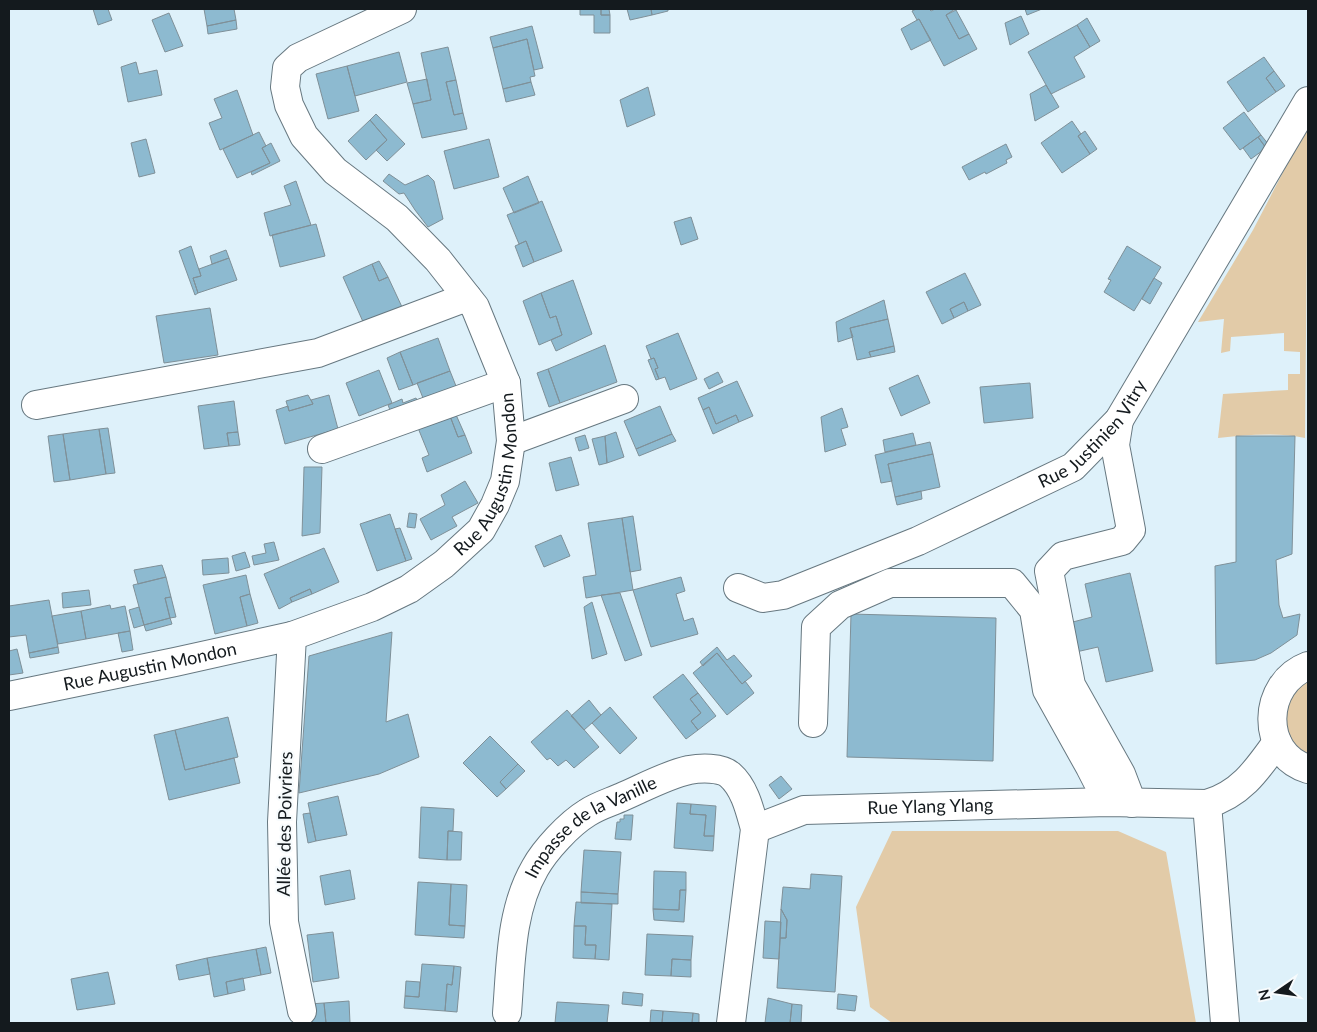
<svg xmlns="http://www.w3.org/2000/svg" width="1317" height="1032" font-family="Lato,sans-serif">
<rect width="100%" height="100%" fill="#def1fa"/>
<path fill="#e2cba8" d="M1308 124 1305 438C1279 432 1245 435 1218 438L1223 394 1288 390V374H1300V352L1284 351V333L1231 337 1230 351 1221 353 1224 319 1198 322 1253 230Z
M1308 666V769L1302 767 1273 706Z
M892 831H1118L1166 852 1196 1023H892L870 1007 856 907Z"/>
<path fill="#8dbad0" stroke="#7f9098" d="M93 9H108L112 20 98 25Z
M204 9H234L236 20 207 26Z
M580 9H601V15H610V33H594V15H580Z
M601 9H609L610 15H601Z
M627 9H651L652 15 630 20Z
M651 9H668V11L652 15Z
M916 9H929L931 11 935 9H955L946 15 959 39 969 34 977 49 944 66 919 19 917 20 912 11Z
M1025 9H1042L1027 15Z
M956 10 969 34 959 39 946 15Z
M169 13 183 46 165 52 152 20Z
M1021 16 1029 34 1010 45 1005 23Z
M1087 18 1100 41 1090 47 1077 25Z
M919 19 931 40 911 50 901 29Z
M236 20 237 29 208 34 207 26Z
M1077 25 1090 47 1074 57 1085 77 1051 94 1028 52Z
M532 26 543 68 534 70 527 39 493 48 490 37Z
M527 39 535 76 530 77 531 82 503 89 493 48Z
M448 47 456 80 446 82 454 115 463 113 467 129 422 138 413 104 431 100 421 53Z
M399 52 407 82 355 96 347 66Z
M1264 57 1274 71 1266 78 1276 92 1248 112 1227 82Z
M136 62 139 74 157 70 162 95 128 102 121 67Z
M347 66 359 111 328 119 316 74Z
M1274 71 1285 86 1276 92 1266 78Z
M427 79 431 100 413 104 407 83Z
M456 80 463 113 454 115 446 82Z
M531 82 535 95 506 102 503 89Z
M1046 85 1059 107 1035 121 1030 94Z
M648 87 655 115 627 127 620 100Z
M237 90 253 135 220 150 209 123 222 118 214 99Z
M1244 112 1261 135 1240 150 1223 128Z
M376 114 405 144 387 161 376 150 387 140 370 120Z
M370 120 387 140 366 160 348 141Z
M1072 121 1081 134 1078 136 1090 154 1062 173 1041 143Z
M1085 131 1097 149 1090 154 1078 136Z
M259 132 266 146 262 148 270 163 237 178 223 149Z
M1261 135 1269 145 1266 148 1258 137Z
M1258 137 1266 148 1251 159 1243 148Z
M146 139 155 173 139 177 131 143Z
M489 139 499 177 454 189 444 151Z
M271 143 280 161 252 175 251 172 270 163 262 148Z
M1006 144 1012 157 1006 160 1007 163 986 174 985 172 969 180 962 167Z
M389 174 405 185 428 175 434 181 443 219 428 227 415 210 404 193 399 194 383 181Z
M528 176 539 203 514 213 503 188Z
M296 181 311 225 270 236 264 213 291 205 284 186Z
M542 201 562 251 534 262 526 241 519 244 507 215Z
M691 217 698 239 681 245 674 222Z
M316 224 325 256 280 267 272 235Z
M526 241 534 262 523 267 515 246Z
M191 246 201 276 193 278 198 293 195 295 179 251Z
M1127 246 1161 267 1134 311 1104 292 1111 280 1108 279Z
M226 250 229 258 212 264 210 256Z
M229 258 237 280 198 293 193 278 201 276 199 269Z
M379 261 388 277 379 281 372 264Z
M372 264 379 281 388 277 402 307 364 324 343 277Z
M965 273 981 305 968 311 964 302 950 309 954 318 942 324 926 292Z
M1154 278 1162 283 1150 304 1142 299Z
M573 280 592 334 556 351 551 340 562 335 556 316 550 318 541 293Z
M541 293 550 318 556 316 562 335 539 345 523 301Z
M884 300 888 319 850 328 853 337 838 342 836 322Z
M964 302 968 311 954 318 950 309Z
M210 308 218 355 164 363 156 316Z
M888 319 894 346 869 352 871 357 857 360 850 328Z
M678 333 697 379 670 390 665 377 659 379 655 369 658 368 654 358 651 359 646 346Z
M438 338 450 371 413 385 400 352Z
M605 345 617 382 560 403 548 369Z
M894 346 895 352 871 357 869 352Z
M400 352 413 385 399 390 387 358Z
M654 358 658 368 655 369 659 379 656 380 648 360Z
M548 369 560 403 549 407 537 373Z
M379 370 392 403 359 416 346 383Z
M450 371 458 391 425 403 417 383Z
M718 372 723 382 709 389 704 379Z
M918 375 930 403 901 416 889 388Z
M737 381 753 416 739 422 736 415 716 424 709 407 703 410 698 398Z
M1030 383 1033 418 984 423 980 387Z
M308 395 313 404 289 411 286 401Z
M329 395 338 429 285 444 276 410 288 406 289 411 313 404 311 400Z
M416 398 421 408 394 420 388 405 402 399 403 403Z
M234 401 238 432 227 433 229 446 204 449 198 406Z
M660 406 672 434 636 449 624 421Z
M709 407 716 424 736 415 739 422 713 434 703 410Z
M453 408 465 435 458 437 450 416Z
M842 408 848 427 841 429 846 445 825 452 821 417Z
M450 416 458 437 465 435 472 453 427 472 422 458 429 455 416 423Z
M108 428 115 473 106 474 99 429Z
M99 429 106 474 70 480 63 434Z
M238 432 240 445 229 446 227 433Z
M616 432 624 457 607 463 605 436Z
M913 433 916 445 885 452 883 440Z
M63 434 70 480 54 482 48 436Z
M672 434 676 441 639 456 636 449Z
M585 435 589 448 579 451 575 438Z
M605 436 607 463 599 465 592 439Z
M1236 436H1295L1292 554 1276 560 1279 605 1283 618 1300 614 1297 635 1271 653 1255 660 1216 664 1215 566 1236 562Z
M930 442 933 454 888 464 892 481 881 483 875 455Z
M933 454 940 487 895 497 888 464Z
M571 457 579 485 556 491 549 463Z
M304 467H322L320 533 302 536Z
M465 481 478 503 452 517 457 526 431 540 420 519 445 505 441 495Z
M921 491 922 499 897 505 895 497Z
M409 513 417 514 415 528 407 527Z
M390 514 406 561 377 571 360 524Z
M633 516 641 570 630 572 622 518Z
M622 518 633 590 586 598 583 577 596 575 588 523Z
M400 528 412 559 406 561 395 529Z
M561 535 570 556 544 567 535 546Z
M274 542 279 560 254 565 252 556 266 553 264 544Z
M324 548 339 582 312 594 310 589 290 598 292 602 279 609 264 574Z
M245 552 250 567 236 571 232 556Z
M228 558 229 573 203 575 202 560Z
M162 565 166 577 138 584 134 570Z
M1130 573 1153 671 1106 682 1098 647 1076 652 1069 623 1092 617 1085 584Z
M246 575 250 594 240 597 247 626 215 634 203 585Z
M166 577 171 597 165 598 170 618 144 625 133 585Z
M681 577 685 591 676 594 684 621 693 618 698 634 651 647 633 590Z
M310 589 312 594 292 602 290 598Z
M89 590 91 605 63 608 62 593Z
M620 593 642 655 625 661 601 595Z
M250 594 258 623 247 626 240 597Z
M171 597 176 617 170 618 165 598Z
M49 600 58 647 29 653 26 635 9 637V606Z
M592 602 607 654 592 659 584 607Z
M110 605 111 609 125 606 130 631 86 639 81 611Z
M139 607 144 625 134 628 129 610Z
M81 611 86 639 58 644 52 616Z
M851 614 996 618 993 761 847 757Z
M170 618 172 624 146 631 144 625Z
M130 631 133 650 122 652 118 633Z
M392 632 386 722 408 714 419 757 379 774 299 793 309 656Z
M58 647 59 653 30 658 29 653Z
M717 647 727 660 734 655 752 676 742 684 717 653 703 666 700 662Z
M17 649 23 673 9 675V651Z
M717 653 742 684 745 681 754 693 727 715 693 673Z
M683 674 698 693 690 699 701 713 691 721 698 730 686 739 653 697Z
M698 693 716 716 698 730 691 721 701 713 690 699Z
M589 700 601 715 584 730 571 716Z
M610 707 637 738 620 754 592 723Z
M567 710 599 747 574 768 566 760 558 766 550 758 547 760 531 742Z
M228 717 238 757 185 770 175 730Z
M175 730 185 770 234 758 240 783 169 800 154 735Z
M490 736 518 764 500 782 506 789 497 797 463 763Z
M518 764 525 771 506 789 500 782Z
M781 776 792 789 779 799 769 785Z
M338 796 347 835 316 841 308 803Z
M677 803 691 804 690 814 706 815 704 836H714L713 851 674 848Z
M691 804 716 806 714 836H704L706 815 690 814Z
M421 807 454 809 453 831H448L447 860 419 858Z
M310 813 316 841 308 843 303 814Z
M624 815H633L631 840 615 839 617 822H620V819H624Z
M448 831 462 832 461 860H447Z
M584 850 621 852 618 894 581 892Z
M350 870 355 899 325 905 320 876Z
M654 871 686 872V890H680L679 910 653 909Z
M811 874 842 876 835 992 777 988 780 938H786L787 920 781 909 783 887 810 889Z
M418 882 451 884 449 925 465 926 464 938 415 935Z
M451 884 467 885 465 926 449 925Z
M680 890H686L684 922 654 920 653 909 679 910Z
M581 892 618 894V904L581 903Z
M576 902 612 904 609 960 595 959 596 945H585L586 926H574Z
M781 909 787 920 786 938H780Z
M765 921 781 922 779 959 763 958Z
M574 926H586L585 945H596L595 959 573 958Z
M333 932 339 978 313 982 307 935Z
M647 934 693 936 691 960 672 959 671 976 645 975Z
M266 947 271 973 261 975 256 949Z
M256 949 261 975 226 982 228 994 214 997 207 958Z
M207 958 210 974 179 980 176 965Z
M672 959 691 960V977L671 976Z
M422 964 454 966 452 985 447 984 445 1011 404 1008 405 996 419 997Z
M454 966 461 967 457 1012 445 1011 447 984 452 985Z
M108 972 115 1004 77 1010 71 979Z
M243 978 245 990 228 994 226 982Z
M406 981 420 982 419 997 405 996Z
M623 992 643 994 642 1006 622 1004Z
M838 994 857 996 855 1011 837 1009Z
M768 998 792 1004 790 1023H765Z
M349 1001 350 1023H326L324 1003Z
M557 1002 609 1005 607 1023H555Z
M324 1003 326 1023H311L309 1004Z
M792 1004 802 1005 801 1023H790Z
M651 1010 663 1011 662 1023H650Z
M663 1011 693 1013 692 1023H662Z
M693 1013 699 1014V1023H692Z"/>
<g fill="none" stroke-linecap="round" stroke-linejoin="round">
<g stroke="#677880" stroke-width="30">
<g id="minor">
<path d="M36 405 318 353 467 297"/>
<path d="M1119 420 1115 445 1131 530 1122 541 1063 556 1049 571 1071 685 1121 774 1132 803"/>
<path d="M511 441 624 399"/>
<path d="M322 449 506 383"/>
<path id="s1" d="M738 588 763 598 783 595 918 541 1073 467 1119 420 1308 101"/>
<path d="M292 636 282 822 284 922 302 1011"/>
<path d="M1308 666C1262 683 1259 754 1308 769"/>
<path id="s2" d="M9 696 175 662 292 636 372 607 409 589 444 564 481 530 495 505 505 481 511 441 506 383 475 307 438 260 397 218 335 171 304 136 289 105 285 87 287 68 298 58 402 9"/>
<path d="M813 723 816 627 840 605 890 583H1012L1034 610 1047 690 1090 767 1108 802"/>
<path d="M1207 804 1225 1023"/>
<path id="s3" d="M755 829 804 810 1108 802 1207 804C1241 794 1257 770 1277 742"/>
<path id="s4" d="M507 1013C511 964 510 911 535 868 545 850 569 824 587 813 597 806 611 802 622 797 643 788 666 775 689 770 700 768 721 767 730 775 745 788 750 811 755 829L731 1023"/>
</g>
</g>
<use href="#minor" stroke="#fff" stroke-width="28"/>
</g>
<g text-anchor="middle" stroke-width="4.5" stroke-linejoin="round" paint-order="stroke">
<g font-size="18" fill="#141a1e" stroke="#f7fbfd">
<text dy="6" stroke="none"><textPath href="#s1" startOffset="401">Rue Justinien Vitry</textPath></text>
<text dy="6" stroke="none"><textPath href="#s2" startOffset="564">Rue Augustin Mondon</textPath></text>
<text dy="6" stroke="none"><textPath href="#s2" startOffset="144">Rue Augustin Mondon</textPath></text>
<text dy="6" stroke="none"><textPath href="#s3" startOffset="179">Rue Ylang Ylang</textPath></text>
<text transform="translate(285 824) rotate(-89)" y="6">Allée des Poivriers</text>
<text dy="6" stroke="none"><textPath href="#s4" startOffset="220">Impasse de la Vanille</textPath></text>
</g>
</g>
<rect width="1317" height="1032" fill="none" stroke="#141a1e" stroke-width="20"/>
<g transform="translate(1277 992) rotate(257)" stroke="#f7fbfd" stroke-width="4" paint-order="stroke">
<path d="M0-4L9 19L0 12L-9 19Z" fill="#141a1e"/>
<text y="-8" font-size="14" font-weight="bold" text-anchor="middle" fill="#141a1e">N</text>
</g>
</svg>
